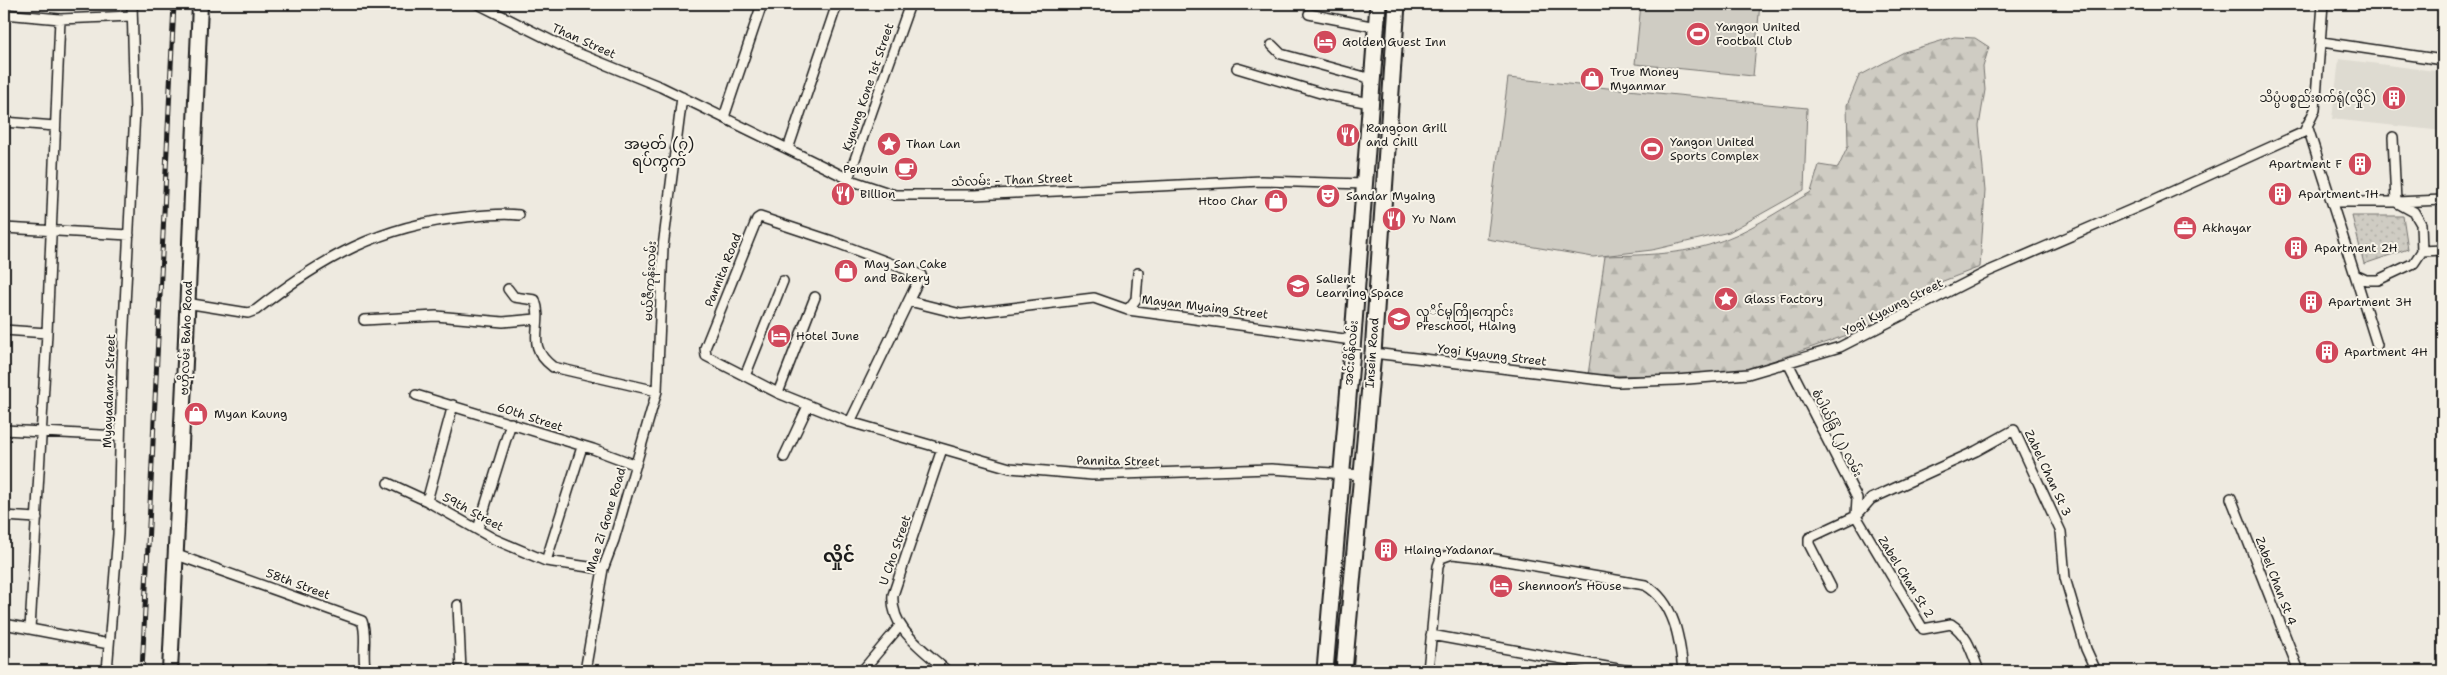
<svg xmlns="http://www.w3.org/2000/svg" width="2447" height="675" font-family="'Shantell Sans','Noto Sans Myanmar',sans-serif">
<defs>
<pattern id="forest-firs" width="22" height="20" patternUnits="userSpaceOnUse" patternTransform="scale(1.25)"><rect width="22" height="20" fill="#cfccc3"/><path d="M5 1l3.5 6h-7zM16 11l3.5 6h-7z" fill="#b1afa7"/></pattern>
<pattern id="park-dots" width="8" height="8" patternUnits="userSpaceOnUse" patternTransform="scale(1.25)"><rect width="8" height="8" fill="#cfccc3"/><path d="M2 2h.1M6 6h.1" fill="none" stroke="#b1afa7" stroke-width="1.8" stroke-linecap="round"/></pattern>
</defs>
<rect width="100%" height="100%" fill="#eeeae0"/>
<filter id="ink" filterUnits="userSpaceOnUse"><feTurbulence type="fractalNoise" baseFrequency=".02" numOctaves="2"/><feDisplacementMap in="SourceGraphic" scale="10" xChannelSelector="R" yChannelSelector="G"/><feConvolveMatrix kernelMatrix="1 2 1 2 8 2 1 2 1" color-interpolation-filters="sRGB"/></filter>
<g filter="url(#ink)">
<path fill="#dedbd1" d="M2339 59 2443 72V131L2332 119Z"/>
<path fill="url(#forest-firs)" stroke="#767470" d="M1954 37 1975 38 1989 47 1983 67 1985 90 1979 126 1985 191 1980 267 1938 283 1876 325 1749 369 1663 376 1588 375 1605 256C1639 255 1676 255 1709 245 1746 234 1778 211 1811 192L1819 165 1838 168 1848 146 1847 105 1859 76 1904 52Z"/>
<path fill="url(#park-dots)" stroke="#767470" d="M2352 216H2403L2408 249 2364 264Z"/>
<path fill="#cfccc3" stroke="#767470" d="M1641 4H1760L1753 76 1635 64Z
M1508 78 1807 108 1804 190 1729 232 1652 250 1593 257 1487 239Z"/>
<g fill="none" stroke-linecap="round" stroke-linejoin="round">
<g stroke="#1c1c1c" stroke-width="12">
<path id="street" d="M478 4 570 50 661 87 853 181 895 195H974L1261 181 1364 184
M4 14 60 19 132 16
M1309 14 1376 27
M2322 42 2443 60
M1272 45 1281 54 1372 79
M1237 68 1327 95 1370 103
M724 117 762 4
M4 122 55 126
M2307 125 2355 275 2366 280H2378L2414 263 2422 251 2421 224 2414 212 2396 202H2332
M2393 137 2396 202 2443 200
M788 149 837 4
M848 179 910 4
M4 228 129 235
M2422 251 2443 250
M2355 275 2377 345
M783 281 745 376 706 356 705 348 757 219 760 217 832 241 921 275 850 422
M508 289 514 297 535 300C545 327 523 344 553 367L657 391
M909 301 961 314 1094 298 1128 310 1352 340
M186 303 248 313 256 310C322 258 381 225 466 217 484 215 501 213 519 215
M1128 310 1136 299 1138 273
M364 320 436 316 503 322 536 319
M4 330 47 333
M1373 353 1618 382 1676 380 1748 374 1840 347 1987 272 2147 203 2304 132 2315 110 2323 4
M1788 363 1857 498 1856 515
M745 376 778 393 850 422 1010 468 1092 475 1271 469 1362 475
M778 393 815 297
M416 395 593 449 636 465
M4 430 120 436
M942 449 893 595C890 630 925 650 947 671
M784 457 808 406
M388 483 427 501 494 539 546 561 603 569
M2231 498 2299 671
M427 501 453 405
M4 516 37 518
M1856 516 1923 629 1951 624C1968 635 1972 653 1979 671
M478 529 511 423
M177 555 362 621C368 637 361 655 366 671
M546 561 582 447
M1831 587 1809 544V538L1856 516 1871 499 1976 451 2014 430 2061 532 2065 578 2086 649 2096 671
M458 605 461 671
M4 624 109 644
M30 629 47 333 60 19
M1431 635 1629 671
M270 670 272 671
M107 671 118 534 122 363 135 111 132 4
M585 671 603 569 614 540 657 391 663 247 682 97
M862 671 899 627
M1428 671 1438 566 1441 558 1452 554 1489 558 1645 585C1675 602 1680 640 1683 671"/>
</g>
<g stroke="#1c1c1c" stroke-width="18">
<path id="secondary" d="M170 671C181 449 192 226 200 4"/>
</g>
<g stroke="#1c1c1c" stroke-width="19">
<path id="primary" d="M1325 671 1352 350 1378 4
M1344 671 1373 353 1397 4"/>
</g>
<use href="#street" stroke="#f7f3e8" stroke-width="9"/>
<use href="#secondary" stroke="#f7f3e8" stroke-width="14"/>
<use href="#primary" stroke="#f7f3e8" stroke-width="15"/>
<g stroke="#1c1c1c" stroke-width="5">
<path id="rail" d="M142 671 174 4"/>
</g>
<use href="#rail" stroke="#f7f3e8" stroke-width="3" stroke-dasharray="9" stroke-linecap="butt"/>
</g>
</g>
<defs>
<g id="stadium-disc" transform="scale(1.25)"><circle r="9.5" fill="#d1495b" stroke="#f7f3e8"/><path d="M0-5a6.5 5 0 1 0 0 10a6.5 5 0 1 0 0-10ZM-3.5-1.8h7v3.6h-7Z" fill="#fff"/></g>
<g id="hotel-disc" transform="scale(1.25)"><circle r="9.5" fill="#d1495b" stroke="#f7f3e8"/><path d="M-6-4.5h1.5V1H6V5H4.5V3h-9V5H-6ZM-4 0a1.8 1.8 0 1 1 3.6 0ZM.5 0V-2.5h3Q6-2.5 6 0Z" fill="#fff"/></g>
<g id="shop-disc" transform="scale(1.25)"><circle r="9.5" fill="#d1495b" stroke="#f7f3e8"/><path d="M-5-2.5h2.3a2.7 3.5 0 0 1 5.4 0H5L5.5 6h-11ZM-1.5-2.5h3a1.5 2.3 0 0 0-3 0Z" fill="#fff"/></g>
<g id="building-disc" transform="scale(1.25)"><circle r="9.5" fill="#d1495b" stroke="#f7f3e8"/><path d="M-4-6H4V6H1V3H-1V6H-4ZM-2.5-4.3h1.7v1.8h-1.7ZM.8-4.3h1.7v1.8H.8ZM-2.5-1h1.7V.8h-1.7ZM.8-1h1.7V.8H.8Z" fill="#fff"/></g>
<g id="restaurant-disc" transform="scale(1.25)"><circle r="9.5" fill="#d1495b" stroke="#f7f3e8"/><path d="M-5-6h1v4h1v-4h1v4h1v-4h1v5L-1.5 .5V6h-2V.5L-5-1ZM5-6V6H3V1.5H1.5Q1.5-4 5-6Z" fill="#fff"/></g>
<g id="sight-disc" transform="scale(1.25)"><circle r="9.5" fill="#d1495b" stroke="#f7f3e8"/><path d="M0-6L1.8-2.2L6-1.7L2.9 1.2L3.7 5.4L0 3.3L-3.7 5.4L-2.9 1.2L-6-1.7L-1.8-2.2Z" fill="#fff"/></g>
<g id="cafe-disc" transform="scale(1.25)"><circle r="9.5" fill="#d1495b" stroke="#f7f3e8"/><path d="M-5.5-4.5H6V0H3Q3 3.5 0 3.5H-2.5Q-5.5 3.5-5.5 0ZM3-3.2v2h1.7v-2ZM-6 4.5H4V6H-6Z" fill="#fff"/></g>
<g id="theatre-disc" transform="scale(1.25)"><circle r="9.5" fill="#d1495b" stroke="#f7f3e8"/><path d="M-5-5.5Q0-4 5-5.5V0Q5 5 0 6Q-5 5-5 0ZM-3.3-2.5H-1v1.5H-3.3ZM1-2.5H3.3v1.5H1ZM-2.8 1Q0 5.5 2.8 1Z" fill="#fff"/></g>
<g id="office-disc" transform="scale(1.25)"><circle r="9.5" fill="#d1495b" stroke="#f7f3e8"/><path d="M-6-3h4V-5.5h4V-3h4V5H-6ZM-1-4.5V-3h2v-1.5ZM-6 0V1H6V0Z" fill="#fff"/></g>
<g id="school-disc" transform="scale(1.25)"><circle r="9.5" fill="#d1495b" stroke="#f7f3e8"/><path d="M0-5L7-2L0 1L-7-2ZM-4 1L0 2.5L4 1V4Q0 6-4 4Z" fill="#fff"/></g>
</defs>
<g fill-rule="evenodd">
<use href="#stadium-disc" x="1698" y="34"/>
<use href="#hotel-disc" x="1325" y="42"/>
<use href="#shop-disc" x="1592" y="79"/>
<use href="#building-disc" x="2394" y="98"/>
<use href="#restaurant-disc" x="1348" y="135"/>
<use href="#sight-disc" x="889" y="144"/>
<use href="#stadium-disc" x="1652" y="149"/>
<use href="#building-disc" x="2360" y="164"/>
<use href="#cafe-disc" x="906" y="169"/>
<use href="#restaurant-disc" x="843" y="194"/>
<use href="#building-disc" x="2280" y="194"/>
<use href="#theatre-disc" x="1328" y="196"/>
<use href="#shop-disc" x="1276" y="201"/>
<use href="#restaurant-disc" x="1394" y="219"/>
<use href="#office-disc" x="2185" y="228"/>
<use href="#building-disc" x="2296" y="248"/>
<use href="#shop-disc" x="846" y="271"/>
<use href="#school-disc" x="1298" y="286"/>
<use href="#sight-disc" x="1726" y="299"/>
<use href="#building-disc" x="2311" y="302"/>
<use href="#school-disc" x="1399" y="319"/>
<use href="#hotel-disc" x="779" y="336"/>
<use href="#building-disc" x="2327" y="352"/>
<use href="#shop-disc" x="196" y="414"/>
<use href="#building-disc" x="1386" y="550"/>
<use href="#hotel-disc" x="1501" y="586"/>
</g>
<g text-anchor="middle" stroke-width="4" stroke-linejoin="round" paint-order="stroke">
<g font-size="12" fill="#1c1c1c" stroke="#f7f3e8" text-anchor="start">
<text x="1716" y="31">Yangon United<tspan x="1716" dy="14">Football Club</tspan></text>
<text x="1342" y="46">Golden Guest Inn</text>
<text x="1610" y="76">True Money<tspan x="1610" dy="14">Myanmar</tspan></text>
<text x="2376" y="102" text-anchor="end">သိပ္ပံပစ္စည်းစက်ရုံ(လှိုင်)</text>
<text x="1366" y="132">Rangoon Grill<tspan x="1366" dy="14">and Chill</tspan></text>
<text x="1670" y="146">Yangon United<tspan x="1670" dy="14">Sports Complex</tspan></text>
<text x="906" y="148">Than Lan</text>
<text x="2342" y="168" text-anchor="end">Apartment F</text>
<text x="888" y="173" text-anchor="end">Penguin</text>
<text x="860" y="198">Billion</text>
<text x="2298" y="198">Apartment 1H</text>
<text x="1346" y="200">Sandar Myaing</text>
<text x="1258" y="205" text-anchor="end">Htoo Char</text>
<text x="1412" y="223">Yu Nam</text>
<text x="2202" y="232">Akhayar</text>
<text x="2314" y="252">Apartment 2H</text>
<text x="864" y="268">May San Cake<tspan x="864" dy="14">and Bakery</tspan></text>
<text x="1316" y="283">Salient<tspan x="1316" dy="14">Learning Space</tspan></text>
<text x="1744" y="303">Glass Factory</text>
<text x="2328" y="306">Apartment 3H</text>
<text x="1416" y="316">လှုိင်မူကြိုကျောင်း<tspan x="1416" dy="14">Preschool, Hlaing</tspan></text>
<text x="796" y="340">Hotel June</text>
<text x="2344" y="356">Apartment 4H</text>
<text x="214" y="418">Myan Kaung</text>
<text x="1404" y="554">Hlaing Yadanar</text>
<text x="1518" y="590">Shennoon’s House</text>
</g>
<g font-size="12" fill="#1c1c1c" stroke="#f7f3e8">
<text transform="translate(584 41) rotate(24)" y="4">Than Street</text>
<text transform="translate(868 87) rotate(-71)" y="4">Kyaung Kone 1st Street</text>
<text transform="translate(1012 180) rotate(-2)" y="4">သံလမ်း - Than Street</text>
<text transform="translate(723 270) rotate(-68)" y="4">Pannita Road</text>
<text transform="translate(650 281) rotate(-87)" y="4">မယ်ဇီကုန်းလမ်း</text>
<text transform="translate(1205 307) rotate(7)" y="4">Mayan Myaing Street</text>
<text transform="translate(1893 307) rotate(-27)" y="4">Yogi Kyaung Street</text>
<text transform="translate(186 338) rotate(-88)" y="4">ဗဟိုလမ်း Baho Road</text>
<text transform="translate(1351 353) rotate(-85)" y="4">အင်းစိန်လမ်း</text>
<text transform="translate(1372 353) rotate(-86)" y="4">Insein Road</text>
<text transform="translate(1492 355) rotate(7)" y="4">Yogi Kyaung Street</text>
<text transform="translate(109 391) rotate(-88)" y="4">Myayadanar Street</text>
<text transform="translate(530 417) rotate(18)" y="4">60th Street</text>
<text transform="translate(1837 433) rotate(63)" y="4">စံပါယ်ခြံ (၂) လမ်း</text>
<text transform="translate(1118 461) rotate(1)" y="4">Pannita Street</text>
<text transform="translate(2048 473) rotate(65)" y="4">Zabel Chan St 3</text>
<text transform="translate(473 512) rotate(28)" y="4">59th Street</text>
<text transform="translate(606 520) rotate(-73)" y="4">Mae Zi Gone Road</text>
<text transform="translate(895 550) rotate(-71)" y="4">U Cho Street</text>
<text transform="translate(1906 577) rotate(58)" y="4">Zabel Chan St 2</text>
<text transform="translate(2276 581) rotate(69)" y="4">Zabel Chan St 4</text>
<text transform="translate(298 584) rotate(20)" y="4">58th Street</text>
</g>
<g font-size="15" fill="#1c1c1c" stroke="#f7f3e8">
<text x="659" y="149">အမှတ် (၇)<tspan x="659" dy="17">ရပ်ကွက်</tspan></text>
</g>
<g font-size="18" font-weight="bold" fill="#1c1c1c" stroke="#f7f3e8">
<text x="839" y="562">လှိုင်</text>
</g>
</g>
<rect width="2447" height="675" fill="none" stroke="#f7f3e8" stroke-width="20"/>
<rect x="10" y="10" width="2427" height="655" fill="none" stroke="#1c1c1c" stroke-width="2" filter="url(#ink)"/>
</svg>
